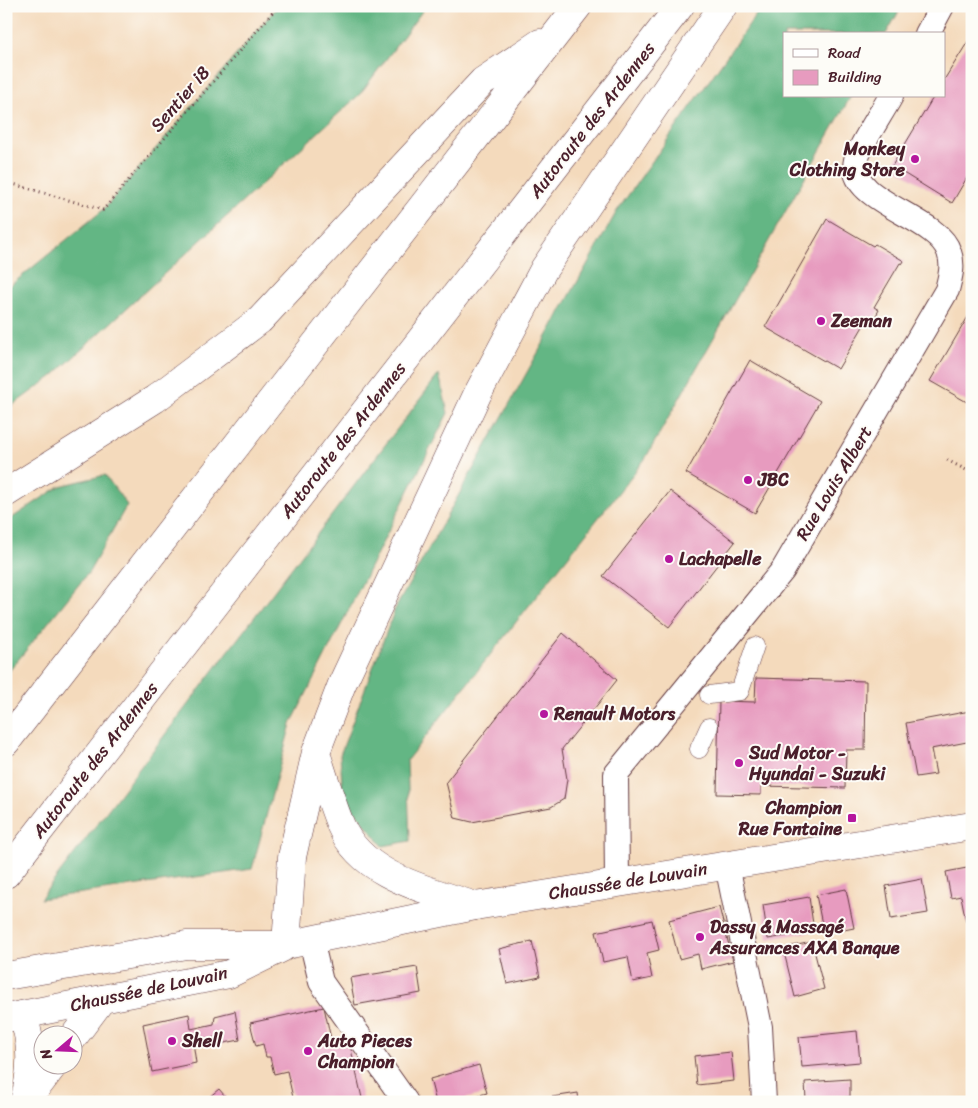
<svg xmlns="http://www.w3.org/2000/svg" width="978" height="1108" font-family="Sriracha,sans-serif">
<rect width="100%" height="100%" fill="#fdfcf7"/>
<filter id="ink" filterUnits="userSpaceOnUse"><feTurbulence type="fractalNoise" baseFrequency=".02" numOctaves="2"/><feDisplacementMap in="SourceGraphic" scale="10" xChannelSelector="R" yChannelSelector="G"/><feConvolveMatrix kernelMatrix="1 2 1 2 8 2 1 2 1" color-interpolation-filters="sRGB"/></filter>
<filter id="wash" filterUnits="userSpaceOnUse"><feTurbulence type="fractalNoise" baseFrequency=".0096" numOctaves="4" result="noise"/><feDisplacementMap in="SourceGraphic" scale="20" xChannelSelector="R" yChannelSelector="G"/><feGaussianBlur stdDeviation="1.12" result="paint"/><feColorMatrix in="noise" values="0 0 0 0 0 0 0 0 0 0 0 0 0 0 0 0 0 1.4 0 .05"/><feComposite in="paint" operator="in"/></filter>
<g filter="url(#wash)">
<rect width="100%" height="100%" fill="#f4dabc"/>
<path fill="#64b684" stroke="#576a58" d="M278 6H426L360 94 53 376 6 410V289L103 210Z
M762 6H902L886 34H784V96H851L645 459 407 760 410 841 383 846 343 797 340 755 395 609 617 211Z
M439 374 448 413 291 724 252 869 40 899Z
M105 475 127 505 89 572 6 675V522L60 486Z"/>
<g id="blocks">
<path fill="#e79bbf" d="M972 35V169L952 203 892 166 934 96H944V80Z
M827 219 873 246 875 244 904 261 902 264 900 263 874 307 879 310 870 326 865 323 838 369 765 327Z
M972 310V405L930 381Z
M750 360 820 401 755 513 686 473Z
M670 491 735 542 669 627 603 576Z
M563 633 617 680 562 749 567 779 564 799 551 807 472 822 455 818 446 782Z
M756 678 866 681 865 750H846L845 788 761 786V795L717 794 719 701 755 702Z
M970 711 972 741 931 749 936 774 916 777 906 723Z
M972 867V921L966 922 961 896 951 898 946 872Z
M922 879 928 913 891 919 886 886Z
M846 889 854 928 824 934 816 895Z
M809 897 814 931 768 939 763 905Z
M719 907 733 961 701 969 698 954 679 959 669 920Z
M652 920 659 950 647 953 652 978 633 982 628 957 603 962 596 932Z
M532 941 540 977 507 984 499 949Z
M812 942 824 989 795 997 783 948Z
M417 967 421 993 355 1005 350 978Z
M324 1007 331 1039 348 1036 362 1098 346 1102H294L287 1071 274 1074 270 1057H266L263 1044 256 1046 250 1023Z
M235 1011 240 1040 219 1044 217 1037 193 1042 196 1063 152 1072 143 1024 189 1014 191 1029 214 1024 215 1016Z
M857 1031 860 1062 802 1067 799 1037Z
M731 1052 734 1081 697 1085 694 1056Z
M479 1065 487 1093 454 1102H436L430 1079Z
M850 1079V1097L806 1100 805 1082Z
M219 1089 230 1102H203Z
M578 1093 579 1102H552V1097Z"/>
</g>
</g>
<g filter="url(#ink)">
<use href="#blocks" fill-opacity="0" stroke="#643b41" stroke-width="1"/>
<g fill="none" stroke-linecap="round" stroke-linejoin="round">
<g stroke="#643b41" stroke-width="19">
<path id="pedestrian" d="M709 695 740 691 755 646
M699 749 709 727"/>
</g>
<g stroke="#643b41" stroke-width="26">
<path id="minor" d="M927 34 942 6
M727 865 760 1027 764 1102
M617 883 616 774 783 570 947 290C950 277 954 266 949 252 938 216 846 202 856 160 859 147 883 111 891 96
M311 940 321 982 406 1102"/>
</g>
<g stroke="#643b41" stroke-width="29">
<path id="primary" d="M6 976 186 945H286L475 906 972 826
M6 1018 229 974 282 948"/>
</g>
<g stroke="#643b41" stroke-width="29">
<path id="motorway" d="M6 493 155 399 260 320 483 81 540 43
M6 742 578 6
M316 753C324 777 331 802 341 826 363 877 427 889 475 906
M6 874 680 6
M286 945 292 857 316 752 342 684 477 395 544 269 723 6
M23 1015C33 1045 32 1071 24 1102
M72 1039 102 999
M28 1099 53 1066"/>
</g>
<path stroke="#643b41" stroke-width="3" stroke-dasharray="1 4" stroke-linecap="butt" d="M6 182 103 210 278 6
M947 460 972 473"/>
<use href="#pedestrian" stroke="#fff" stroke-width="18"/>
<use href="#minor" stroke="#fff" stroke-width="24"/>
<use href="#primary" stroke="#fff" stroke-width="28"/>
<use href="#motorway" stroke="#fff" stroke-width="28"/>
</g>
</g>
<g fill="#b5179e" stroke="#fdfcf7" stroke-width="2">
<circle cx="915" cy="159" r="5"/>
<circle cx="821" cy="321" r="5"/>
<circle cx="748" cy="480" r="5"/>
<circle cx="669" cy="559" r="5"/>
<circle cx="544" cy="714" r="5"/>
<circle cx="739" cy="763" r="5"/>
<rect x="847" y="813" width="10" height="10" rx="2.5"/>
<circle cx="700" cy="937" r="5"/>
<circle cx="172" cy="1041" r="5"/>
<circle cx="308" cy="1051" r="5"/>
</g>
<g text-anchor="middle" stroke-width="4" stroke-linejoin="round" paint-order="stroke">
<g font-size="18" fill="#4a1f2b" stroke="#fdfcf7">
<text transform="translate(180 99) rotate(-49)" y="6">Sentier i8</text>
<text transform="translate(592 120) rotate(-52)" y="6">Autoroute des Ardennes</text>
<text transform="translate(343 440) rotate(-52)" y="6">Autoroute des Ardennes</text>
<text transform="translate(834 483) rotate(-59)" y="6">Rue Louis Albert</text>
<text transform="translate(95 760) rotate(-52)" y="6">Autoroute des Ardennes</text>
<text transform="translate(628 881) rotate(-9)" y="6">Chaussée de Louvain</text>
<text transform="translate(149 989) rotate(-12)" y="6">Chaussée de Louvain</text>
</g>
<g font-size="18" font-weight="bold" fill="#4a1f2b" stroke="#fdfcf7" text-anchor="start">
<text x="905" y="155" text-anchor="end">Monkey<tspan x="905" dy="21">Clothing Store</tspan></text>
<text x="831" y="327">Zeeman</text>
<text x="758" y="486">JBC</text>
<text x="679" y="565">Lachapelle</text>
<text x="554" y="720">Renault Motors</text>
<text x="749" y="759">Sud Motor -<tspan x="749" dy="21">Hyundai - Suzuki</tspan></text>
<text x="842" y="814" text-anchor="end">Champion<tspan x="842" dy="21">Rue Fontaine</tspan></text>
<text x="710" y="933">Dassy &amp; Massagé<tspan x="710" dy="21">Assurances AXA Banque</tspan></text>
<text x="182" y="1047">Shell</text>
<text x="318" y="1047">Auto Pieces<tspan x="318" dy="21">Champion</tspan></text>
</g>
</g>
<rect width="978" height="1108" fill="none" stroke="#fdfcf7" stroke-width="25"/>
<rect x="783" y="32" width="162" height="65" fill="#fdfcf7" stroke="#b5a4a5"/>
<rect x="793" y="49" width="25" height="8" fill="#ffffff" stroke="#b5a4a5"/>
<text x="828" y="58" font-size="15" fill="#4a1f2b">Road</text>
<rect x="793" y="70" width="25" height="15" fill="#e79bbf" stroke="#b5a4a5"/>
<text x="828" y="82" font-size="15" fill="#4a1f2b">Building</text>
<g transform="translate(58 1050) rotate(251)"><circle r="24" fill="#fdfcf7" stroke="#b5a4a5"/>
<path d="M0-4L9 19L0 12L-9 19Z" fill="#b5179e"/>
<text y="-8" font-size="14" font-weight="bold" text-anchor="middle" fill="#4a1f2b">N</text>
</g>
</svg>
